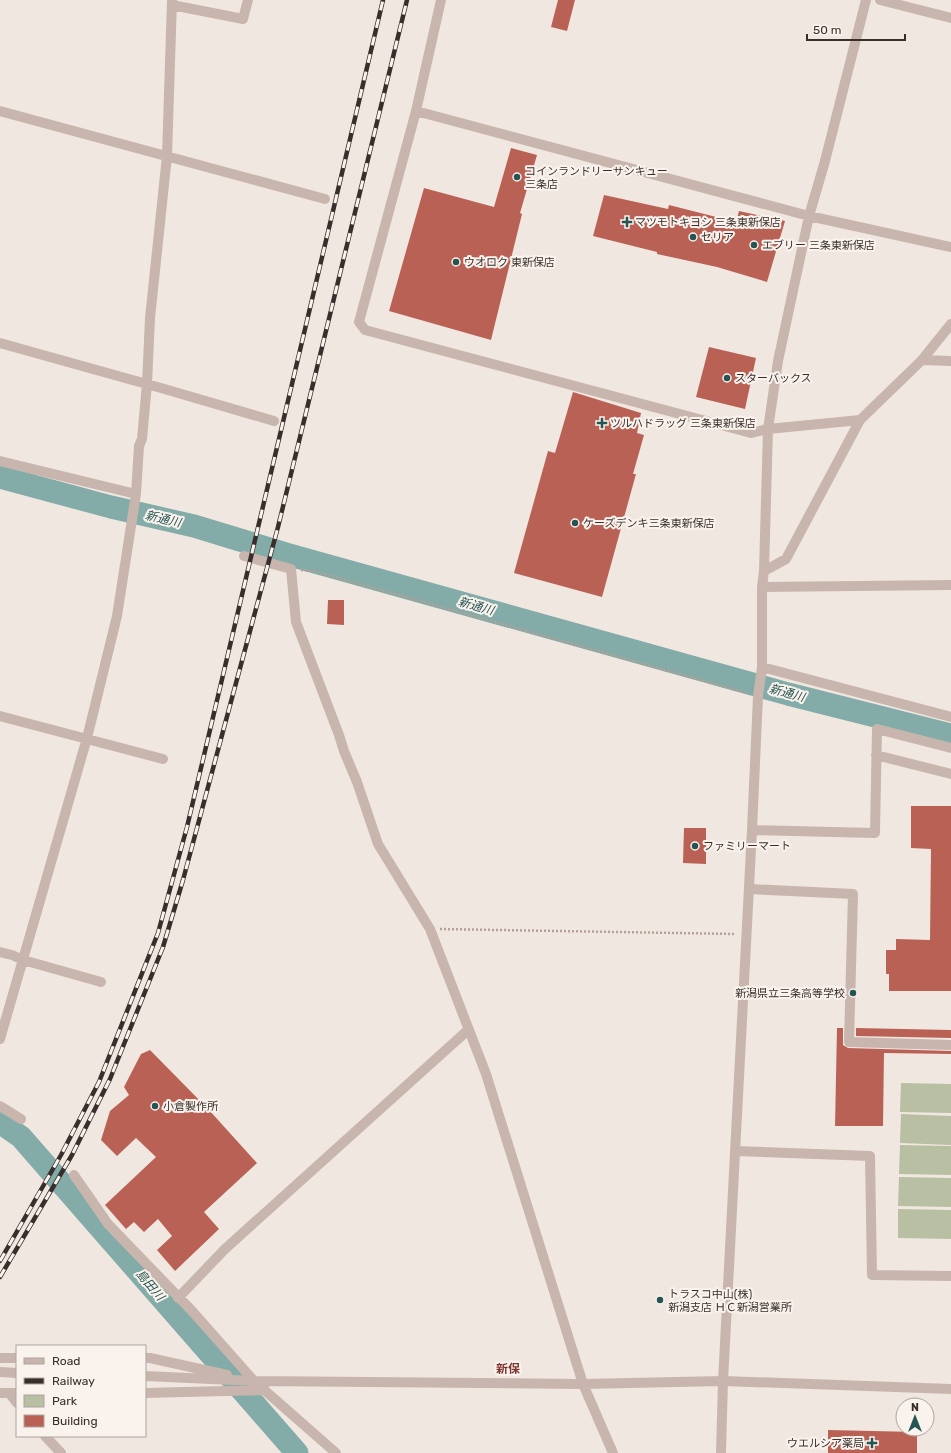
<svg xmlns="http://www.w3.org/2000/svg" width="951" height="1453" font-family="Rubik,'Noto Sans JP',sans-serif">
<rect width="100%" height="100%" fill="#f1e7e1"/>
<path fill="#b9bfa2" d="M901 1083 951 1084V1113L900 1112Z
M901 1114 951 1116V1145L900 1143Z
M900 1145 951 1146V1175L899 1174Z
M899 1177 951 1178V1207L898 1206Z
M898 1209 951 1210V1239L898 1238Z"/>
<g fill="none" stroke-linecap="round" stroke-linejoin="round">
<path stroke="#83aba7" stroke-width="23" d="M0 477 111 507 194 526 286 554 788 694 951 735
M0 1122 21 1137 297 1453"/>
</g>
<path fill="#ba6156" d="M558 0H575L567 31 551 27Z
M511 148 537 155 520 213 522 214 491 340 389 311 424 188 494 207Z
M604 195 668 209 669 205 736 222 739 211 785 221 767 282 717 267 657 254V252L593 236Z
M709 347 756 358 745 409 696 397Z
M573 392 641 413 637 433 644 435 633 474H636L602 597 514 573 548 451 555 453Z
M328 600H344V625L327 624Z
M911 806H951V991H889V974H886V950H896V939L930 940 931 849 911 848Z
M684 828H706V864L683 863Z
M837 1028H843V1045L848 1048 951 1051V1054L884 1053 883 1126H835Z
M856 1028 951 1030V1038L856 1036Z
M150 1050 209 1110 257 1163 204 1212 219 1229 175 1271 157 1250 172 1236 158 1219 144 1232 134 1222 126 1229 105 1205 156 1157 136 1138 117 1156 101 1140 110 1111 129 1095 124 1087 141 1054Z
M828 1430 917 1432V1453H828Z"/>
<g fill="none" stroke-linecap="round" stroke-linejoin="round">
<path stroke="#b4a098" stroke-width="2.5" stroke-dasharray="2 2" stroke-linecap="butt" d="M301 570 314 571 747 693
M440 929 735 934"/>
<path stroke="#c8b6ae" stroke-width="10" d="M441 0 416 111 359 322 365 330 751 433 768 429 860 420
M880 0 951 18
M172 5 243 19 248 0
M0 111 325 199
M416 111 809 216 951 247
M0 343 161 388 274 421
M922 360 951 361
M0 461 136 494
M244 556 291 569 296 622 339 735 344 751 357 782 378 844 430 929 486 1074 583 1384 613 1453
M764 571 786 559 860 420 922 360 951 324
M762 587 951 585
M762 667 951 717
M0 716 163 759
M876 755 951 774
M752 830 875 833 877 729 951 748
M749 889 853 894 849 1042 951 1045
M0 952 12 955 23 960 101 982
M0 1039 87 738 117 616 136 494 139 446 142 439 147 384 150 318 167 156 172 0
M0 1106 21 1119
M735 1151 870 1156 872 1275 951 1276
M74 1175 108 1224 193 1312 254 1381 336 1453
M178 1298 225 1249 468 1030
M0 1358H17
M145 1358H150L227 1375
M0 1372 17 1373
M145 1376 254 1381 583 1384 723 1381 951 1389
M0 1393H17
M9 1393 17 1403
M145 1393 265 1390
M45 1436 61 1453
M721 1453 723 1381 752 830 758 696 762 667V587L764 571 768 429 778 361 809 216 825 161 866 0"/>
<g stroke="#382e2b" stroke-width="4.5">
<path id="rail" d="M0 1261 61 1155 99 1082 158 933 187 827 383 0
M0 1277 72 1155 110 1079 163 947 183 880 278 527 407 0"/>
</g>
<use href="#rail" stroke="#f9f2ed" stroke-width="3" stroke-dasharray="9" stroke-linecap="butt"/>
</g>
<g fill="#255552" stroke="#f9f2ed" stroke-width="1.5">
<circle cx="517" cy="177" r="4"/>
<path d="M625 216h4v4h4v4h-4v4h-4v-4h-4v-4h4z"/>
<circle cx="693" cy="237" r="4"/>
<circle cx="754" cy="245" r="4"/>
<circle cx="456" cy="262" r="4"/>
<circle cx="727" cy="378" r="4"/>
<path d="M600 417h4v4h4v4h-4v4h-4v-4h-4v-4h4z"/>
<circle cx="575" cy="523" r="4"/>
<circle cx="695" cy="846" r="4"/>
<circle cx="853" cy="993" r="4"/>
<circle cx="155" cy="1106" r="4"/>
<circle cx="660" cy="1300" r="4"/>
<path d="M870 1437h4v4h4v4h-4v4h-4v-4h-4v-4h4z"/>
</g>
<g text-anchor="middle" stroke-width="4" stroke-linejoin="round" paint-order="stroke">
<g font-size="11" fill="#382e2b" stroke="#f9f2ed" text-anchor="start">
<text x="525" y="175">コインランドリーサンキュー<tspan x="525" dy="13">三条店</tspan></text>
<text x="635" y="226">マツモトキヨシ 三条東新保店</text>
<text x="701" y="241">セリア</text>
<text x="762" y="249">エブリー 三条東新保店</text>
<text x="464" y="266">ウオロク 東新保店</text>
<text x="735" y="382">スターバックス</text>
<text x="610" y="427">ツルハドラッグ 三条東新保店</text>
<text x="583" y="527">ケーズデンキ三条東新保店</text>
<text x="703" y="850">ファミリーマート</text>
<text x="845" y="997" text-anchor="end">新潟県立三条高等学校</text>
<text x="163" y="1110">小倉製作所</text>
<text x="668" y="1298">トラスコ中山(株)<tspan x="668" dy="13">新潟支店 ＨＣ新潟営業所</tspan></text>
<text x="864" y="1447" text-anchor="end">ウエルシア薬局</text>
</g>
<g font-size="12" font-style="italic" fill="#255552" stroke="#f9f2ed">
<text transform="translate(163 519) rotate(13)" y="4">新通川</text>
<text transform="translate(476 606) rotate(16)" y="4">新通川</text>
<text transform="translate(787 693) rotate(15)" y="4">新通川</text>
<text transform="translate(150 1285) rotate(49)" y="4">島田川</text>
</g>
<g font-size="12" font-weight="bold" fill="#7f352d" stroke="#f9f2ed">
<text x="508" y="1373">新保</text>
</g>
</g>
<rect x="16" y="1345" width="130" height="92" fill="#f9f2ed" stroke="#aca49f"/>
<rect x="24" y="1358" width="20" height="6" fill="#c8b6ae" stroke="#aca49f"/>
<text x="52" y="1365" font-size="12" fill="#382e2b">Road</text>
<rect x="24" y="1378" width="20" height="6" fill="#382e2b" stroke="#aca49f"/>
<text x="52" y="1385" font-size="12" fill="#382e2b">Railway</text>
<rect x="24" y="1395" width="20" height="12" fill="#b9bfa2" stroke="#aca49f"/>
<text x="52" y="1405" font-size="12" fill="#382e2b">Park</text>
<rect x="24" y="1415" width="20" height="12" fill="#ba6156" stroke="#aca49f"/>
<text x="52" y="1425" font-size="12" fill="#382e2b">Building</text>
<g transform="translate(915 1417)"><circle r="19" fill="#f9f2ed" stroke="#aca49f"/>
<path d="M0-3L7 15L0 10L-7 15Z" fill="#255552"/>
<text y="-6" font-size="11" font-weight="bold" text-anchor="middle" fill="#382e2b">N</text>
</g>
<path d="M807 34v6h98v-6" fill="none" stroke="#382e2b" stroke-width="2"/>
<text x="813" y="34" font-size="12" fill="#382e2b" stroke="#f9f2ed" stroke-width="3" paint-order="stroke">50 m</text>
</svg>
